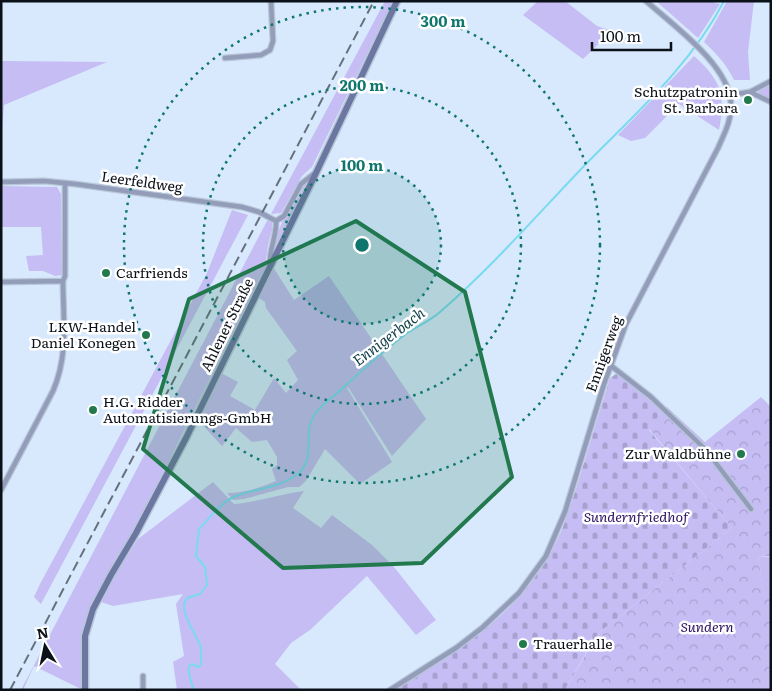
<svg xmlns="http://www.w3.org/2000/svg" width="772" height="691" font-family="Literata,serif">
<defs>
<pattern id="forest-crowns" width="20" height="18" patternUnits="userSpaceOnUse" patternTransform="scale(1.25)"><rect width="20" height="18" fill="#c5bdf4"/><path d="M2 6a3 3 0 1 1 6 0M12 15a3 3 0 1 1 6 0" fill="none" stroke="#a8a1d0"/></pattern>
<pattern id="cemetery-stones" width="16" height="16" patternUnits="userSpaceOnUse" patternTransform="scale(1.25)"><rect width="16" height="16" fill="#c5bdf4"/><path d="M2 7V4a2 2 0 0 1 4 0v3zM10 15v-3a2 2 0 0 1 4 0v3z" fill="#a8a1d0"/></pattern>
</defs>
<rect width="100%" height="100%" fill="#d8e9fd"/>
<path fill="#c5bdf4" d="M385 1H393L312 167 302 176 281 213 271 214Z
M538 1H565L597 26 612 31 583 59 523 15Z
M656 1H714V3L720 4 698 38Z
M727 1H754L748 52 750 80H734C727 65 716 53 704 42Z
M694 56C721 80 726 95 719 130L679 104 645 138 631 141 618 135Z
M1 61 107 62 4 105 1 143Z
M309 180 274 252 272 251C275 236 296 186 309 180Z
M1 186 57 187 61 194 62 275 55 276 43 271H29L26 256 43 255 41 227H1Z
M232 210 248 215 41 604 34 597 39 586 207 273Z
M268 219 272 222V230L268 245 265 268 134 531 92 602 82 638 81 689 34 666 23 690H21Z
M273 267 294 300 329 276 426 419 392 456 348 387 347 388 392 462 360 484 325 449 306 481 299 487H288L244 499 233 500 227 493C244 493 260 488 276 481L272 469 277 465V457L267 440 252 442 236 428 222 446 198 420 221 373 238 382 230 396 255 410 274 378 286 393 298 380 287 360 297 351 266 308 265 302 259 298Z
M213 482 234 504C258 502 280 494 304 491L293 508 321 528 332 515 372 545 394 567 436 620 416 635 367 576 310 630 291 643 275 664 301 690H177L173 662 184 656 176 604 183 594 113 606 101 602 113 578 138 539Z
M758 556 771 557V598L764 597Z"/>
<path fill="url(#forest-crowns)" d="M771 83V100L760 95 758 93 759 90Z
M761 397 771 407V556H758L764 596 771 598V690H565L587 652 601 631 732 528 649 429 661 412 667 407 705 442Z"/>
<path fill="url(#cemetery-stones)" d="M616 374H620L660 408 661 412 649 430 732 528 601 631 587 651 565 690H395C460 650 523 612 557 540 564 527 568 512 573 498 586 458 597 418 610 378Z"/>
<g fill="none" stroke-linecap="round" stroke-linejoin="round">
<path stroke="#79daf0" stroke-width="2" d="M194 690C191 684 188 672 189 666L192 664 198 667 201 665C201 659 202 651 200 645 195 632 177 609 187 598L200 594 207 585 205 567 196 556 199 529C209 519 222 501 236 496 257 488 282 488 300 472 316 456 302 431 315 414 322 404 334 396 343 388 364 369 384 350 407 333 418 326 430 321 440 312 492 267 537 215 585 165 635 114 691 65 724 1"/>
<g stroke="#b7c6d8" stroke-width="7">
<path id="street" d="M225 58 261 55 270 50 273 41 271 1
M750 92 771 102
M730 95 750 92 771 81
M1 182 44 181 75 184 242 207 259 212 276 221
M276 221 284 216 301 184 315 173
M270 264C269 249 277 236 276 221
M1 282 63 281
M610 365 651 397 706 450 751 509
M1 490 53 391C69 354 63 320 63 281L65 276V183
M143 676V690
M390 690 456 648 482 628 519 593 546 556 565 512 604 384 626 324 718 148C724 134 732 120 731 104 730 66 673 25 646 1"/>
</g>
<g stroke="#b7c6d8" stroke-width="9">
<path id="secondary" d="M85 690V636L93 609 111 575 136 533 186 438 316 173 397 1"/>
</g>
<use href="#street" stroke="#939cb8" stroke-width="4.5"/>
<use href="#secondary" stroke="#6b77a0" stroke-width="6"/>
<path stroke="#66717e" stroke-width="2" stroke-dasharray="10 5" stroke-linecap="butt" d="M10 690 374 1"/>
</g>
<path fill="#22794d" fill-opacity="0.2" stroke="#22794d" stroke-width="4" stroke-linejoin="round" d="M356 221 465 292 512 477 422 563 283 568 143 449 189 299Z"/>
<circle cx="362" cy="245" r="79" fill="#0f766e" fill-opacity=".12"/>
<g fill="none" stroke="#0f766e" stroke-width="2.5" stroke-dasharray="2.5 5">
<circle cx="362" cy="245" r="79"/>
<circle cx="362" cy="245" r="159"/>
<circle cx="362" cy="245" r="238"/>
</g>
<g fill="#22794d" stroke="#fff" stroke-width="2">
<circle cx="748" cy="100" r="5"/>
<circle cx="106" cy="273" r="5"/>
<circle cx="146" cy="335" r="5"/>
<circle cx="93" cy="410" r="5"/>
<circle cx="741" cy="454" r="5"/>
<circle cx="523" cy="644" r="5"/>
</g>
<g text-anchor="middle" stroke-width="5" stroke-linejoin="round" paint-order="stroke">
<g font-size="14" fill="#0b1118" stroke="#fff" text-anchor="end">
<text x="738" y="97">Schutzpatronin<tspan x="738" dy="16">St. Barbara</tspan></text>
<text x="116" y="278" text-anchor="start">Carfriends</text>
<text x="136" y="332">LKW-Handel<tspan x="136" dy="16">Daniel Konegen</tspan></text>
<text x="103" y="407" text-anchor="start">H.G. Ridder<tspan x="103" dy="16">Automatisierungs-GmbH</tspan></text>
<text x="731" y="459">Zur Waldbühne</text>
<text x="533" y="649" text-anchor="start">Trauerhalle</text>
</g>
<g font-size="14" fill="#0b1118" stroke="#fff">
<text transform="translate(142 182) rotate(8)" y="5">Leerfeldweg</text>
<text transform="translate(227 325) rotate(-64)" y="5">Ahlener Straße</text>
<text transform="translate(604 354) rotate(-70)" y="5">Ennigerweg</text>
</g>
<g font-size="14" font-style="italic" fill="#2e1462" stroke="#fff">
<text x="636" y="522">Sundernfriedhof</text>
<text x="707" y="632">Sundern</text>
</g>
<g font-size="15" font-style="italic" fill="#16434d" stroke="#fff">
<text transform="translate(389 337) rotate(-37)" y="5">Ennigerbach</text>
</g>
</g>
<circle cx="362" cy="245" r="8" fill="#0f766e" stroke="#fff" stroke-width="2.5"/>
<g font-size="15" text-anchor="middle" font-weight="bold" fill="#0f766e" stroke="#fff" stroke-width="5" stroke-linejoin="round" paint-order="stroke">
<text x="443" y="27">300 m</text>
<text x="362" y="91">200 m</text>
<text x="362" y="171">100 m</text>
</g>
<rect width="772" height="691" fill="none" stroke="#0b1118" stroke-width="5"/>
<g transform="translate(45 646) rotate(350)" stroke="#ffffff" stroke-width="4" paint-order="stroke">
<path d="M0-4L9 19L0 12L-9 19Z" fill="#0b1118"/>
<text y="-8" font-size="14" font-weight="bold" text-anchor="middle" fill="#0b1118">N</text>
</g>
<path d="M592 42v8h79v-8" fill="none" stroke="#0b1118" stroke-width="2.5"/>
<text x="600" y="42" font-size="15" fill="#0b1118" stroke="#ffffff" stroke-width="4" paint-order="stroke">100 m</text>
</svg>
